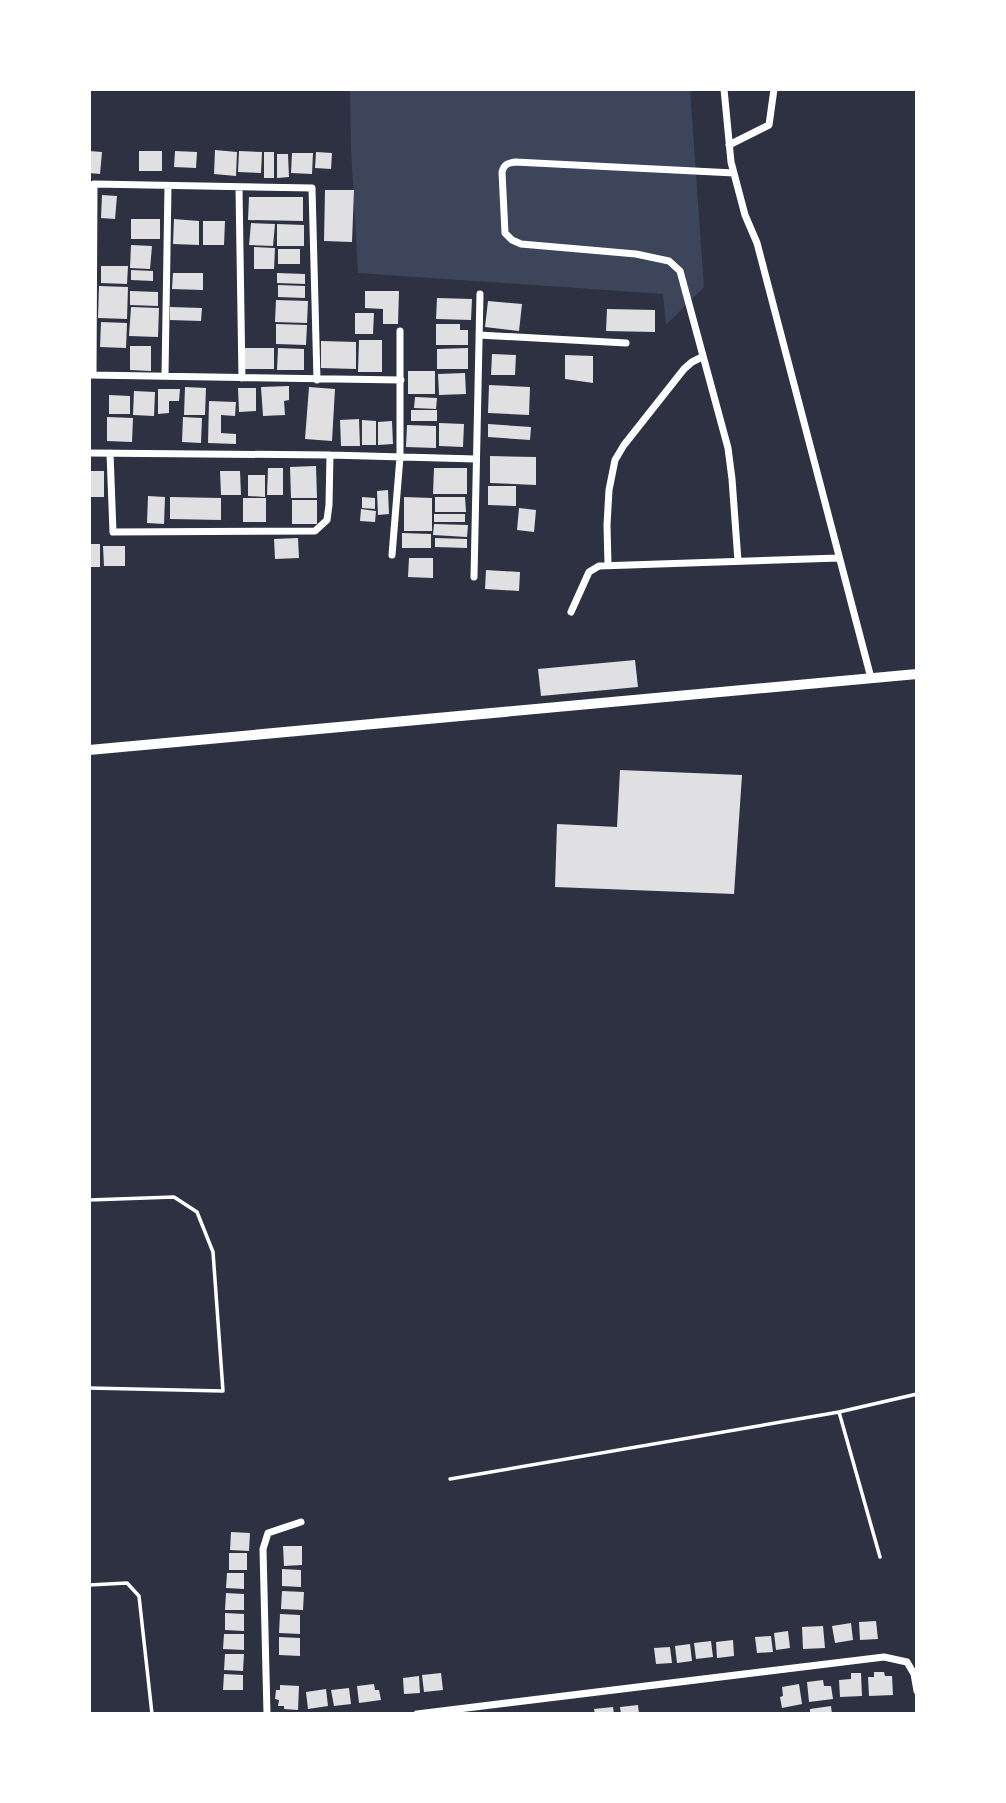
<svg xmlns="http://www.w3.org/2000/svg" width="1006" height="1803" font-family="'Fira Sans Condensed',sans-serif">
<rect width="100%" height="100%" fill="#2d3142"/>
<path fill="#3c4559" d="M350 89H690L704 287 666 325 663 294 358 273 351 149Z"/>
<path fill="#e0e0e3" d="M215 150 237 152 236 176 214 174Z
M89 151 102 152 100 174 89 173Z
M139 151H162V171H139Z
M175 151 197 152 196 168 174 167Z
M239 151 262 152 261 173 238 172Z
M264 152H274V178H264Z
M316 152 332 153 331 169 315 168Z
M292 153H313L312 174 291 173Z
M277 154H288L289 177 277 178Z
M325 190H354L352 242 324 241Z
M102 195 117 196 115 219 101 218Z
M249 197H303V221L248 220Z
M131 219H160V239H131Z
M174 219 199 221V245L173 244Z
M203 221H225L224 245H203Z
M251 223 275 224 273 246 249 245Z
M277 224 304 225V246H277Z
M131 245 152 246 150 269 130 268Z
M254 247 275 248 274 269H254Z
M278 249H300V264H278Z
M101 266H128L127 284 101 283Z
M131 270 153 271V281L131 280Z
M173 273H203V290L172 289Z
M277 273 305 274V284L277 283Z
M278 285 305 286V298L278 297Z
M99 286 128 287 127 319 98 318Z
M130 291 158 292V306L130 305Z
M365 291H399L398 324H383V309L365 308Z
M437 298 472 299 471 320 436 319Z
M276 300 308 301 307 323 275 322Z
M488 301 522 304 519 331 485 327Z
M131 307 159 308 158 337 129 336Z
M170 307 202 308 201 321 170 320Z
M607 309 655 310V332L606 331Z
M355 313H374L373 334H355Z
M101 322 127 323 126 348 100 347Z
M276 324 307 325 306 345 276 344Z
M436 324H460V330H468V345H436Z
M359 340H382V372H358Z
M321 341 356 342V369L321 368Z
M130 346H151V371L130 370Z
M245 348H274V369H245Z
M278 348 304 349V370H277Z
M468 348V369H437V349Z
M492 354 516 355 515 375H491Z
M565 355 593 356V383L565 379Z
M408 371H435V394H408Z
M465 373 466 394 439 395 438 374Z
M489 385 530 387 529 415 488 413Z
M289 386V400L284 401 285 415 263 416 261 387Z
M185 387 206 388 205 415H184Z
M309 387 335 389 332 441 305 439Z
M238 388H256V411L239 412Z
M158 389H180L179 401H169V413L158 414Z
M134 391 155 392 154 416 133 415Z
M109 395 130 396V414H109Z
M415 397 437 398 436 409 414 408Z
M209 401 236 402 235 416 221 415V433L236 434V444L208 443Z
M411 410H437V421H411Z
M107 417 133 418 132 442 107 441Z
M183 417 202 418 201 443 182 442Z
M359 419 360 446H341L340 420Z
M362 420 376 421V445H362Z
M392 421 393 444 378 445V422Z
M439 423 464 424 463 447 439 446Z
M488 424 531 427 530 440 488 437Z
M407 425 436 426V448L406 447Z
M490 456 536 457V485L490 483Z
M316 466 317 498H291L290 467Z
M268 468H283V495H267Z
M434 468H467V494H433Z
M89 471H104V497H89Z
M220 471H240L241 495H221Z
M248 475H265V497L248 496Z
M488 486H516V506L488 505Z
M388 490 389 514 378 515 377 491Z
M148 496 165 497 164 524 147 523Z
M170 497 221 498V520L170 519Z
M362 497 375 498V509L362 508Z
M404 497 432 498V531H404Z
M435 497H465L466 512H435Z
M243 498H266V522H243Z
M292 500H317V524H292Z
M519 508 536 510 534 532 517 530Z
M361 509 376 511 375 522 360 521Z
M434 514H465V522H434Z
M434 524 468 525 467 537 433 535Z
M402 533 431 534V548H402Z
M298 538 299 558 275 559 274 539Z
M435 538 467 539V548L435 547Z
M89 544H100V567H89Z
M103 546H125V566H104Z
M409 558H433V578L408 577Z
M486 570 520 572 519 591 485 589Z
M635 660 638 687 541 696 538 669Z
M620 770 742 775 734 894 555 887 557 824 617 827Z
M231 1532 250 1533 249 1551 230 1550Z
M283 1546H302V1565L284 1566Z
M229 1553H247V1570H229Z
M282 1569 301 1570V1587L282 1586Z
M227 1573H244V1589L226 1588Z
M282 1591 304 1592 303 1610 281 1609Z
M226 1593 244 1594V1610H225Z
M225 1613 244 1614V1631L225 1630Z
M280 1614 300 1615V1634L279 1633Z
M876 1621 878 1639 860 1640 859 1622Z
M851 1623 853 1640 835 1643 832 1626Z
M823 1626 825 1648 803 1649 802 1627Z
M788 1631 790 1648 776 1650 774 1633Z
M224 1634H244V1650L223 1649Z
M771 1636 773 1652 757 1653 755 1637Z
M279 1637 300 1638V1656L279 1655Z
M733 1640 734 1656 717 1658 716 1642Z
M711 1641 713 1657 696 1659 694 1643Z
M690 1644 692 1661 677 1663 675 1646Z
M670 1647 672 1663 656 1664 654 1648Z
M225 1654H244L243 1671 224 1670Z
M874 1672H884L885 1676H892L893 1695 869 1696 868 1677H874Z
M441 1673 443 1690 424 1692 422 1675Z
M851 1673H861L862 1696 840 1697 839 1680 851 1679Z
M224 1674 243 1675V1690H223Z
M419 1676 420 1693 404 1694 403 1678Z
M823 1680 824 1686H831L833 1699 809 1702 807 1682Z
M374 1684 375 1690H379L381 1700 359 1703 357 1686Z
M799 1684 802 1704 782 1708 780 1697 783 1696 782 1687Z
M280 1685 299 1686 298 1710 284 1709V1706H278L279 1700 275 1699 276 1690H280Z
M349 1688 351 1704 334 1706 331 1690Z
M326 1689 328 1706 308 1709 306 1692Z
M638 1705 639 1714H621L620 1707Z
M831 1706 832 1714H810V1709Z
M613 1707 614 1714H595L594 1709Z"/>
<g fill="none" stroke-linecap="round" stroke-linejoin="round">
<path stroke="#fff" stroke-width="3.5" d="M89 1200 174 1197 197 1212 213 1252 223 1391 89 1388
M839 1412 880 1557
M450 1479 839 1412 917 1394
M89 1585 127 1583 139 1596 152 1714"/>
<path stroke="#fff" stroke-width="7" d="M724 89 731 162 745 215 757 243 871 678
M729 145 769 125 774 89
M734 173 515 162C508 163 504 164 502 172L505 233 512 240 521 244 636 254 669 261 680 271 728 448 732 479 738 561
M239 188 242 378
M479 335 626 343
M90 375 401 380
M93 375 94 184 312 188 317 380
M165 376 168 186
M89 453 330 455 476 459
M110 453 113 532 315 531 327 520 329 505 330 455
M392 555 400 457V331
M608 565 607 525 609 490 615 460 624 445 684 369 692 362 702 357
M474 577 480 294
M571 612 589 572 599 566 839 558
M267 1714 263 1549 268 1533 301 1522
M417 1714 884 1657 907 1662 914 1674 917 1691"/>
<path stroke="#fff" stroke-width="10" d="M89 750 917 674"/>
</g>
<rect width="1006" height="1803" fill="none" stroke="#ffffff" stroke-width="182"/>
</svg>
